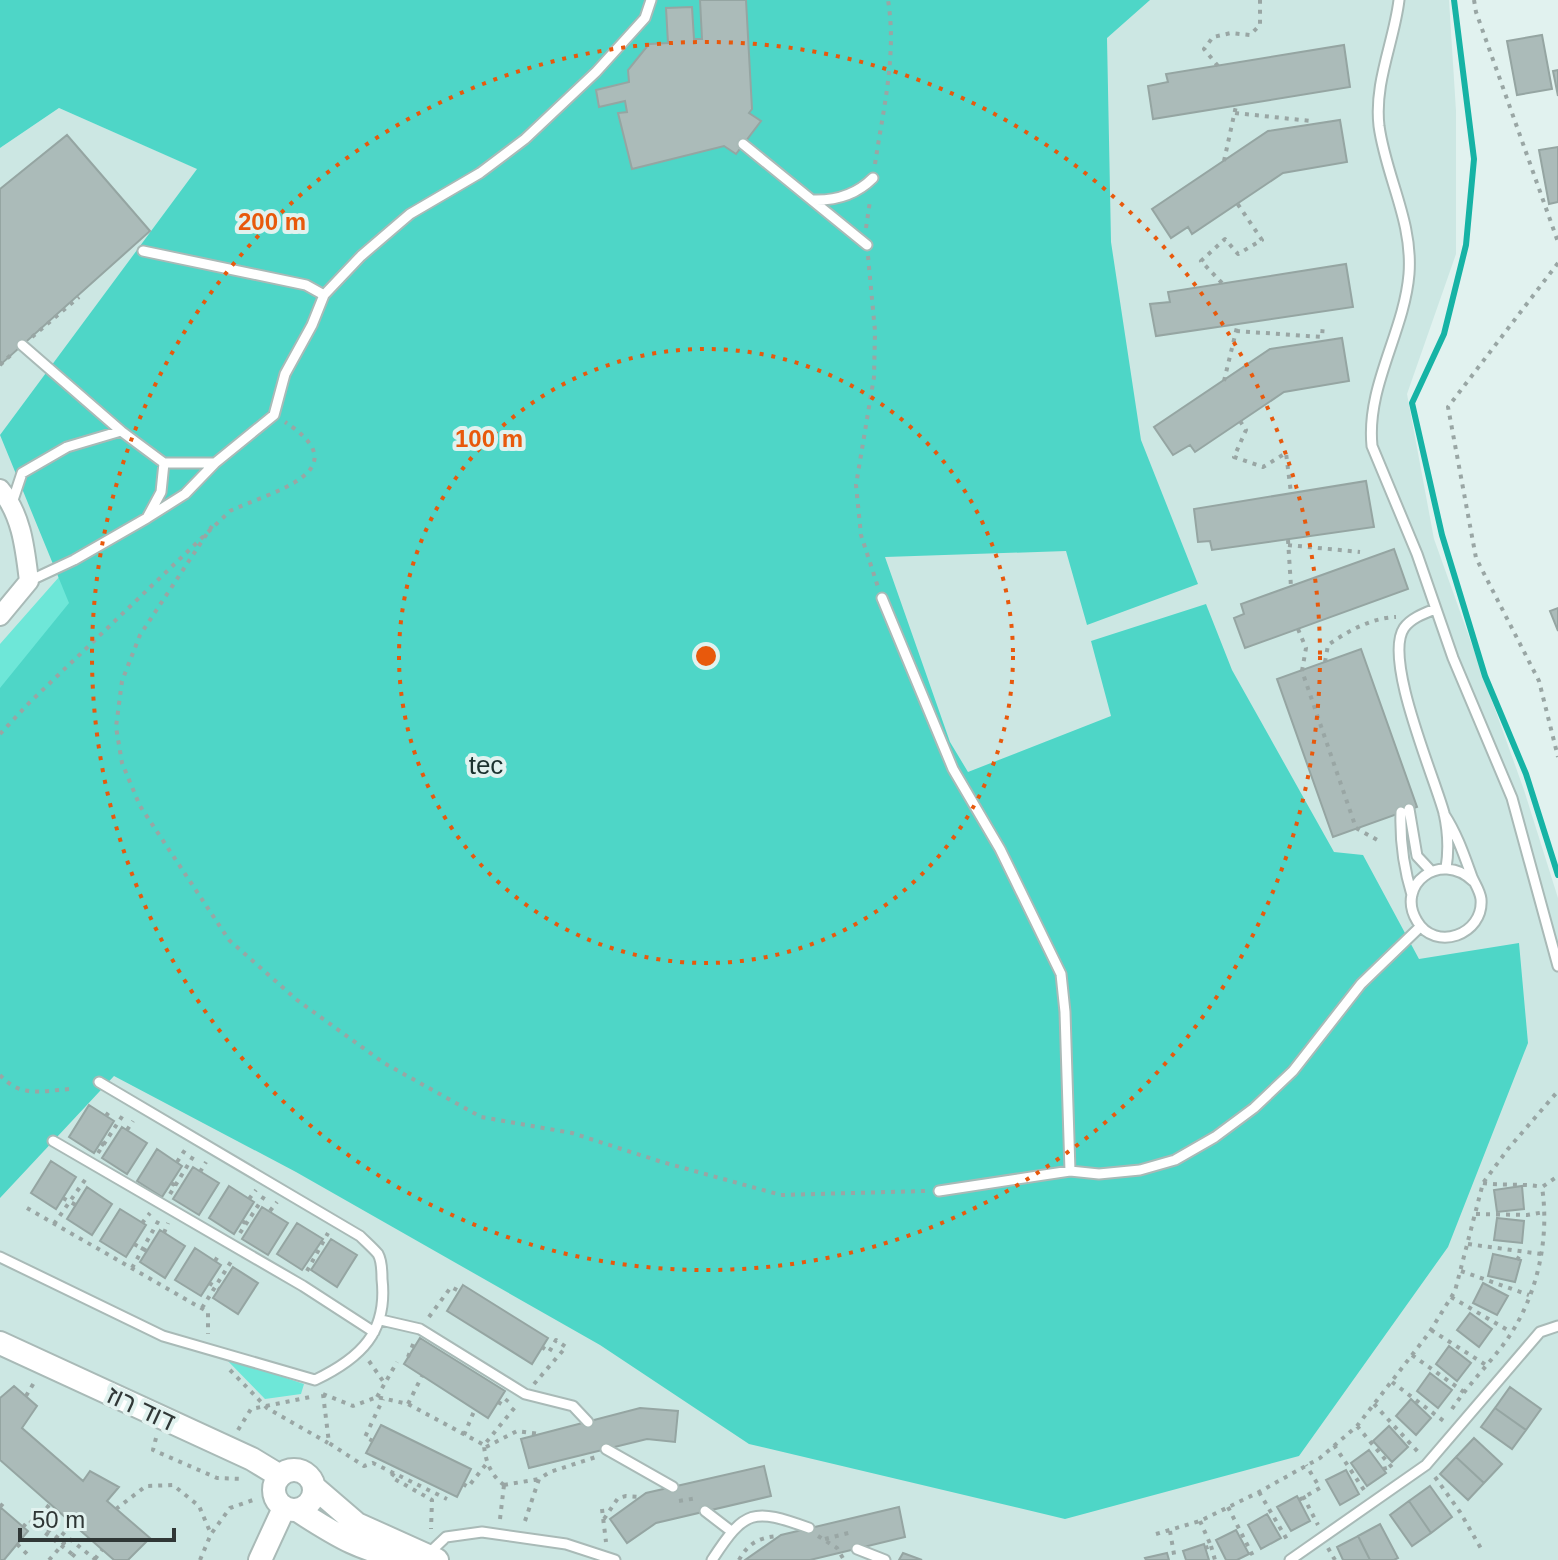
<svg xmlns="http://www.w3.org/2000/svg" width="1558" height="1560" font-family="Arial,Heebo,sans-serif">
<rect width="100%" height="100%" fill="#e1f2ef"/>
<path fill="#cce7e3" d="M570 0H1449L1456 111V254L1407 394 1434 539 1524 790 1558 898V1560H0V148L59 108 198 169Z"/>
<path fill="#6ee7d8" d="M74 560 135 580 0 802V644Z
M224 1357 304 1384 301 1394 265 1399Z"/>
<path fill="#4ed6c7" d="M0 0H1150L1107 38 1111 242 1141 440 1198 584 1087 625 1066 551 885 557 950 742 968 772 1111 716 1091 641 1206 604 1232 670 1334 852 1363 855 1419 959 1519 943 1528 1043 1448 1247 1299 1456 1065 1519 749 1444 600 1345 296 1172 114 1076 0 1198V688L69 603 0 435 197 169 59 108 0 148Z"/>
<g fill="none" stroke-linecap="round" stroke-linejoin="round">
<path stroke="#16b3a5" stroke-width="6" d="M1454 0 1474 159 1466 245 1444 334 1412 403 1442 535 1485 676 1526 774 1558 875"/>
</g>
<path fill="#abbbb9" stroke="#95a5a2" stroke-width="2" d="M700 0H746L752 109 749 113 761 121 736 154 724 146 632 169 618 113 627 112 625 101 599 107 596 90 629 82 628 70 649 44 668 43 666 8 692 7 694 39H702Z
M1542 35 1552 89 1517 95 1507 41Z
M1344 45 1350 87 1153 119 1148 86 1168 82 1166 74Z
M1558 70V96L1553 71Z
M1340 120 1347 162 1283 173 1192 234 1188 227 1171 238 1152 209 1268 131Z
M67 135 150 231 0 365V189Z
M1558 147V202L1549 204 1539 150Z
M1346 264 1353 307 1156 336 1150 304 1170 302 1168 292Z
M1342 338 1349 381 1284 392 1195 452 1190 445 1173 455 1154 427 1270 349Z
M1366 481 1374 527 1212 550 1210 541 1198 542 1194 509Z
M1394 549 1408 589 1245 648 1234 618 1244 614 1241 604Z
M1558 608V631L1550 611Z
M1361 649 1417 807 1333 837 1277 679Z
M89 1105 114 1121 94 1153 69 1137Z
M122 1127 147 1143 127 1174 102 1158Z
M157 1149 182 1166 162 1197 137 1181Z
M51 1161 76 1177 56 1209 31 1193Z
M193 1167 219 1183 199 1215 173 1199Z
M229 1186 254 1202 234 1234 209 1218Z
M1522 1186 1524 1209 1497 1212 1494 1190Z
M87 1187 112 1204 92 1235 67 1219Z
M262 1207 288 1223 268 1255 242 1239Z
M120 1209 146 1225 126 1257 100 1241Z
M1497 1218 1524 1221 1522 1243 1494 1240Z
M297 1223 323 1239 302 1270 277 1254Z
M160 1230 185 1246 165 1278 140 1262Z
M331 1239 357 1255 337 1287 311 1270Z
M195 1248 221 1265 201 1296 175 1280Z
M1493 1254 1521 1260 1515 1282 1488 1276Z
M233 1267 258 1283 238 1314 213 1298Z
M1483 1283 1508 1296 1497 1315 1473 1303Z
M463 1285 548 1338 532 1364 447 1311Z
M1470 1313 1492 1329 1479 1347 1457 1330Z
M420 1338 505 1391 488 1418 404 1364Z
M1449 1346 1471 1363 1457 1381 1436 1364Z
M1430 1373 1452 1390 1438 1408 1417 1391Z
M14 1386 37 1406 22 1428 83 1481 90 1471 119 1487 107 1501 150 1538 128 1560H114L0 1460V1398Z
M1510 1387 1541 1409 1526 1430 1495 1408Z
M1411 1399 1431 1418 1416 1435 1396 1416Z
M640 1408 678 1411 675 1442 647 1439 529 1468 521 1439Z
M1495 1408 1526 1430 1512 1449 1481 1427Z
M381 1425 471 1469 457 1497 366 1453Z
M1389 1426 1408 1447 1392 1462 1373 1441Z
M1474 1438 1502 1464 1484 1483 1456 1457Z
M1369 1450 1386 1473 1367 1486 1351 1463Z
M1456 1457 1484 1483 1468 1500 1440 1474Z
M764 1466 771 1496 656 1523 627 1543 610 1519 646 1493Z
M1346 1470 1359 1494 1340 1505 1326 1480Z
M1430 1486 1452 1517 1431 1533 1409 1501Z
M1297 1496 1310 1521 1291 1531 1277 1507Z
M1409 1501 1431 1533 1412 1546 1390 1515Z
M0 1507 28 1531 4 1560H0Z
M899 1507 905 1537 810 1560H745L781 1535Z
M1267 1514 1281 1538 1261 1549 1248 1525Z
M1380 1524 1398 1558 1394 1560H1370L1358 1536Z
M1236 1530 1249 1554 1237 1560H1226L1216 1540Z
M1358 1536 1370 1560H1343L1337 1547Z
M1204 1544 1209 1560H1186L1183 1551Z
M903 1553 922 1560H899Z
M1167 1553 1169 1560H1146L1145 1558Z"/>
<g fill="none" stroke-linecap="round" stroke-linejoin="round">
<g stroke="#a9bab7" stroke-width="13">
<path id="service" d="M1399 0C1394 42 1374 82 1379 126 1386 177 1413 221 1409 274 1404 333 1366 386 1372 446L1417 554 1453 658 1512 798 1558 966
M743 144 867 245
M812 200C836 201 856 195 873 178
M143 251 306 285 324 295
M22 345 121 431
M12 503 22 473 67 447 121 431 164 463H215
M147 518 185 494 215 463 274 415 285 374 312 325 324 295 361 256 410 214 480 173 525 139 596 72 645 18 651 0
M29 581 74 560 147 518 161 492 164 463
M882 598 953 769 1000 849 1061 974 1065 1012 1070 1171
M1435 609C1425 613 1411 618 1404 628 1383 659 1434 776 1444 813 1448 831 1449 850 1446 868
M1409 809 1417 856 1431 871
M1401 812C1400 842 1403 866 1412 895
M1444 814C1457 834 1464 855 1472 877 1475 884 1480 891 1481 899 1484 935 1435 952 1417 921 1395 885 1440 850 1473 881
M53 1141 303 1286 374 1332
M939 1191 1070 1171 1099 1174 1140 1170 1175 1160 1215 1137 1254 1108 1293 1071 1361 984 1420 927
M0 1257 163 1336 315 1380C361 1358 388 1332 382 1279 382 1271 382 1261 378 1254 373 1248 366 1242 360 1236L99 1082
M381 1320 420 1329 525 1394 573 1406 588 1422
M606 1449 673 1487
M705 1511 731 1531
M857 1549 885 1560
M427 1555 446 1537 482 1532 566 1544 615 1560
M712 1560C745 1509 753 1508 809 1528
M1290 1560 1426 1465 1540 1332 1558 1326"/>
</g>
<g stroke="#a9bab7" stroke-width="22">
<path id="minor" d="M0 489C22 515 25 549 29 581L0 616"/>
</g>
<g stroke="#a9bab7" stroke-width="26">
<path id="tertiary" d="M0 1343 252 1459 280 1476
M274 1490a20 20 0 1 1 40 0a20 20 0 1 1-40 0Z
M314 1487 357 1524 437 1560
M297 1510C331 1532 367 1556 409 1556
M260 1560 284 1508"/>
</g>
<path stroke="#99a6a4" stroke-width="4" stroke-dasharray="4 6" stroke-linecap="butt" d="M1474 0 1476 12 1558 242
M1218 66 1204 49 1213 37 1231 33 1250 35 1260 25V0
M1235 113 1311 121
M1224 161 1236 106
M875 164C883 110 897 55 888 0
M866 228 870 201
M868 256 875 331 874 377 856 485 861 535 878 587
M1558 263 1448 407 1476 558 1539 681 1558 757
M1222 283 1201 261 1225 239 1238 254 1262 240 1237 203
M1236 331 1322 337 1323 324
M32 337 79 297
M0 365 13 353
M1224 381 1238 323
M1240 421 1246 430 1234 457 1263 467 1286 453 1291 493
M212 526 140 635 122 681 116 727 122 763 140 806 229 940 297 1000 384 1063 481 1117 572 1133 662 1162 781 1195 925 1191
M1288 540 1291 587
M1288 545 1360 552
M1298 629 1306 648 1302 671 1356 828 1379 841
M1325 662 1328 645C1348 631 1371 618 1396 617
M0 734 29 703 230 511C269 492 362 472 285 422
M0 1075C21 1098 41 1091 70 1089
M106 1116 111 1109
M127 1130 133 1121
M101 1143 108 1148
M98 1153 123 1115
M177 1162 185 1150
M200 1172 206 1162
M171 1183 180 1188
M1483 1183C1503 1186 1522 1183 1542 1187
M170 1194 194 1155
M63 1198 76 1205
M249 1199 256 1190
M27 1208 208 1312V1334
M270 1211 277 1202
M1476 1214 1527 1215 1545 1212
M242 1221 250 1226
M142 1223 150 1213
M54 1224 87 1177
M164 1233 168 1223
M240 1233 265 1195
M134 1244 147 1251
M1468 1244 1541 1254
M1517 1260 1522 1252
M215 1261 220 1253
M132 1268 160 1218
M307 1271 328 1233
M1461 1271 1529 1295
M209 1283 219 1289
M1451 1297 1511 1332
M202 1308 232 1260
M429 1317 451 1287 459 1291
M1431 1330 1486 1365
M1412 1355 1464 1392
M408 1357 414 1342
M369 1361 385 1384
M230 1370 267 1408 328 1443
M1392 1382 1445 1422
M534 1384 566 1347 556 1340 549 1352 542 1347
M323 1394 329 1443 364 1466 373 1463 447 1499
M323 1394 353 1406 377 1397 408 1404 484 1445
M26 1396 35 1381
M377 1397 397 1362
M498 1402 503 1405 508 1399
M408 1404 422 1376
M1374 1404 1419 1453
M1452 1409C1468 1385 1489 1364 1506 1341 1537 1297 1550 1240 1542 1187L1558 1176
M1357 1426 1395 1471
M238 1430 251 1409 315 1396
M464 1435 475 1409
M156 1438 153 1450 217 1478 243 1479
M373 1441 365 1437 383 1399
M1334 1445 1364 1490
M486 1447 517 1431 540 1434
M1383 1469 1390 1467
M394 1473 391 1477 432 1500 431 1529
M1435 1477 1460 1512 1483 1552
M463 1484 468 1487 487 1463
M504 1485C491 1476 485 1460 484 1445L516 1406
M504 1485 539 1479
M1259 1492 1289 1543
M1303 1496 1318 1525
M1299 1500 1320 1488 1306 1465
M679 1501 697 1498
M0 1504 6 1509
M49 1505 41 1516 96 1560
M1228 1507 1255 1560
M116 1509 146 1486 173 1485 199 1506 211 1534
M602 1509 606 1542
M500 1519 504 1485
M604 1519 618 1498 626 1496 641 1497
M525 1521 539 1479 550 1472 596 1457
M1200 1521 1211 1546 1205 1548
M1170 1531 1175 1560
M1156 1534 1200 1521 1259 1492 1320 1458 1357 1426 1429 1333 1455 1291 1483 1183 1508 1149 1558 1091
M818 1536 837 1548 844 1560
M825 1539 852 1532
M17 1544 29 1556
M1211 1546 1215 1560
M1328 1548 1335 1560
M72 1554 79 1560
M95 1559 102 1550
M49 1560 64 1543 47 1529 51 1524
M200 1560 211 1534 230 1508 253 1500
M739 1560C748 1543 760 1537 779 1536"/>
<use href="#service" stroke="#fff" stroke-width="9"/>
<use href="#minor" stroke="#fff" stroke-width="18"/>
<use href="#tertiary" stroke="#fff" stroke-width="22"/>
<path stroke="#99a6a4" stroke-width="4" stroke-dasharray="4 6" stroke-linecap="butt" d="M23 1527 29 1520 72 1554"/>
</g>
<g fill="none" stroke="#e8590c" stroke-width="4" stroke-dasharray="4 8">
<circle cx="706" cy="656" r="307"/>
<circle cx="706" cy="656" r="614"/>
</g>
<g text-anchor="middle" stroke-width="8" stroke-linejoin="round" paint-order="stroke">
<g font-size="26" fill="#1b322f" stroke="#e1f2ef">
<text x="486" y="774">tec</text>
</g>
<g font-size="26" fill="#303736" stroke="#e1f2ef">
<text transform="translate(141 1408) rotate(25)" y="9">דוד רוז</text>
</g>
</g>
<circle cx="706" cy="656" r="12" fill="#e8590c" stroke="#e1f2ef" stroke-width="4"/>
<g font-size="24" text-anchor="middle" font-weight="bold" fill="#e8590c" stroke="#e1f2ef" stroke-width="8" stroke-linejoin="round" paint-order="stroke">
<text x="272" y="230">200 m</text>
<text x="489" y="447">100 m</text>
</g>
<path d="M20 1528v12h154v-12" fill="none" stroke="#303736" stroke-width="4"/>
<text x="32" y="1528" font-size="24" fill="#303736" stroke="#e1f2ef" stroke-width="6" paint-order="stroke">50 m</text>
</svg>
